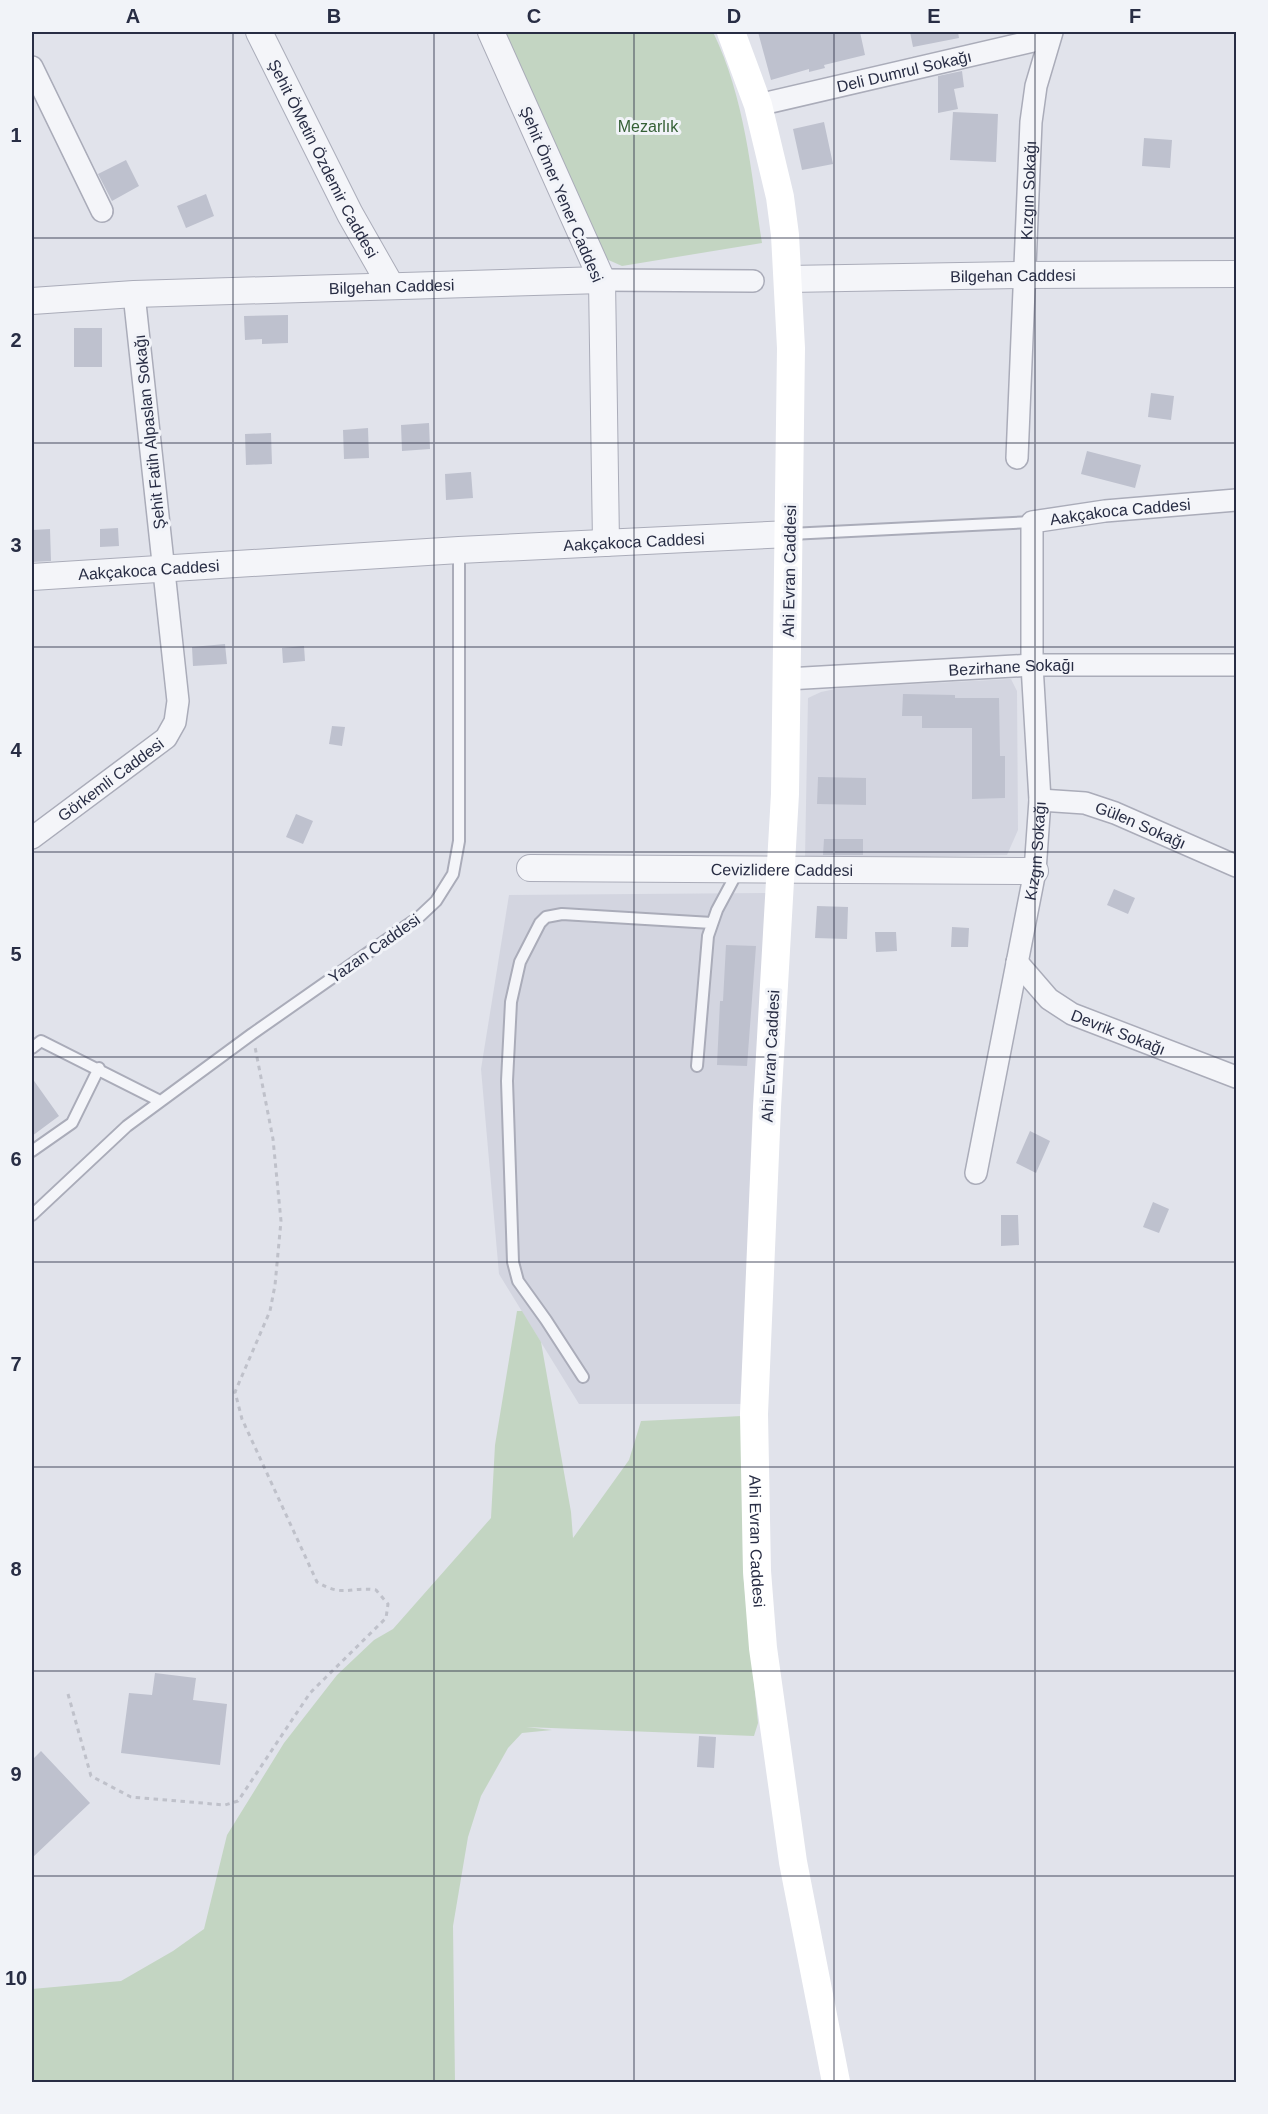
<svg xmlns="http://www.w3.org/2000/svg" width="1268" height="2114" font-family="Helvetica,sans-serif">
<rect width="100%" height="100%" fill="#e1e3eb"/>
<path fill="#d3d5e0" d="M1011 679 1017 691 1018 830 1007 855 805 859 808 698 821 692 840 688Z
M767 893 741 1404H579L499 1274 481 1069 509 895Z"/>
<path fill="#c3d5c2" d="M504 32H713C745 98 751 171 762 243L622 266 604 258Z
M517 1311H522L541 1342 571 1512 573 1538 629 1460 641 1421 742 1416 743 1572 758 1723 754 1736 526 1727 552 1730 522 1733 508 1748 481 1796 468 1837 453 1926 455 2082H32V1989L121 1981 173 1951 204 1929 227 1835 284 1743 337 1675 374 1640 393 1629 491 1518 495 1445Z"/>
<path fill="#bec1ce" d="M758 32H860L865 55 824 65 825 68 809 72V69L771 80Z
M910 32H958L959 38 913 47Z
M962 71 964 87 954 89 958 109 938 113V76Z
M953 112 998 114 996 162 950 160Z
M824 122 833 164 802 170 793 129Z
M1144 138 1172 140 1170 168 1142 166Z
M126 160 139 186 112 201 98 174Z
M206 194 214 216 186 228 177 206Z
M288 315V343L262 344V339L245 340 244 316Z
M74 328H102V367H74Z
M1151 393 1174 396 1171 420 1148 417Z
M429 423 430 449 402 451 401 425Z
M368 428 369 458 344 459 343 430Z
M271 433 272 464 246 465 245 434Z
M1087 451 1141 465 1135 488 1081 474Z
M471 472 473 498 446 500 445 474Z
M118 528 119 546 100 547V529Z
M50 529 51 561 32 562V530Z
M225 644 227 664 193 666 192 647Z
M304 646 305 661 283 663 282 648Z
M903 694 955 695V698H999L1000 756H1005V798L972 799V728H922V716H902Z
M332 726 345 727 342 746 329 744Z
M818 777 866 778V805L817 804Z
M296 814 313 821 303 844 286 837Z
M824 839H863V855H823Z
M1114 889 1135 898 1128 914 1107 905Z
M817 906 848 907 847 939 815 938Z
M952 927 969 928 968 947H951Z
M875 932H896L897 951 876 952Z
M726 945 756 946 747 1066 717 1065 720 1001H723Z
M32 1078 59 1116 32 1136Z
M1030 1131 1050 1141 1036 1173 1016 1163Z
M1153 1202 1169 1209 1159 1233 1143 1227Z
M1001 1215H1018L1019 1245 1001 1246Z
M155 1673 196 1678 193 1700 227 1704 220 1765 121 1753 129 1693 152 1695Z
M699 1736 716 1737 714 1768 697 1767Z
M41 1751 90 1803 32 1858V1760Z"/>
<g fill="none" stroke-linecap="round" stroke-linejoin="round">
<g stroke="#aaacb9" stroke-width="14">
<path id="service" d="M790 534 1032 522
M32 1048 41 1041 160 1101
M697 1066 708 936 717 910 739 869
M32 1151 72 1123 99 1068
M32 1215 127 1126 252 1034 419 917 436 901 453 874 459 841V550
M583 1377 546 1320 518 1281 513 1262 507 1081 511 1002 520 962 540 923 546 917 562 914 712 923"/>
</g>
<g stroke="#aaacb9" stroke-width="24">
<g id="minor">
<path d="M32 67 102 211"/>
<path id="s1" d="M758 105 1050 37"/>
<path d="M602 280 753 281"/>
<path id="s2" d="M1017 458 1031 122 1036 86 1052 32"/>
<path id="s3" d="M787 679 1032 665H1236"/>
<path id="s4" d="M1040 800 1085 803 1115 813 1236 866"/>
<path id="s5" d="M32 838 166 738 175 722 178 701 134 294"/>
<path id="s6" d="M1017 962 1049 999 1072 1014 1236 1077"/>
<path id="s7" d="M976 1173 1035 871 1040 800 1032 665V522L1105 511 1236 500"/>
</g>
</g>
<g stroke="#aaacb9" stroke-width="28">
<g id="tertiary">
<path id="s8" d="M259 32 350 214 391 286"/>
<path d="M491 32 602 280 606 543"/>
<path id="s9" d="M788 279 1025 275 1236 274"/>
<path id="s10" d="M32 301 134 294 602 280"/>
<path id="s11" d="M32 577 459 550 790 534"/>
<path id="s12" d="M530 868 1035 871"/>
</g>
</g>
<path stroke="#bfc1ca" stroke-width="3" stroke-dasharray="4.5 4.5" stroke-linecap="butt" d="M68 1694 91 1776 131 1797 225 1805 238 1801 310 1693 386 1618 388 1604 376 1590C350 1586 344 1598 317 1582L242 1419 235 1392 270 1311 275 1285 281 1221 273 1139 255 1047"/>
<use href="#service" stroke="#f4f5f9" stroke-width="10"/>
<use href="#minor" stroke="#f4f5f9" stroke-width="21"/>
<use href="#tertiary" stroke="#f4f5f9" stroke-width="26"/>
<path stroke="#fff" stroke-width="28" id="s13" d="M731 32 758 105 780 197 785 235 791 348 785 794 767 1107 754 1414 757 1571 763 1648 793 1862 836 2082"/>
</g>
<path fill="none" stroke="#282d44" stroke-width="1.5" stroke-opacity="0.55" d="M233 32V2082M434 32V2082M634 32V2082M834 32V2082M1035 32V2082M32 238H1236M32 443H1236M32 647H1236M32 852H1236M32 1057H1236M32 1262H1236M32 1467H1236M32 1671H1236M32 1876H1236"/>
<g text-anchor="middle" stroke-width="6" stroke-linejoin="round" paint-order="stroke">
<g font-size="16" fill="#282d44" stroke="#f1f3f8">
<text dy="6" stroke="none"><textPath href="#s1" startOffset="150">Deli Dumrul Sokağı</textPath></text>
<text dy="6" stroke="none"><textPath href="#s8" startOffset="142">Şehit ÖMetin Özdemir Caddesi</textPath></text>
<text dy="6" stroke="none"><textPath href="#s2" startOffset="268">Kızgın Sokağı</textPath></text>
<text transform="translate(562 194) rotate(67)" y="6">Şehit Ömer Yener Caddesi</text>
<text dy="6" stroke="none"><textPath href="#s9" startOffset="225">Bilgehan Caddesi</textPath></text>
<text dy="6" stroke="none"><textPath href="#s10" startOffset="360">Bilgehan Caddesi</textPath></text>
<text transform="translate(149 432) rotate(-96)" y="6">Şehit Fatih Alpaslan Sokağı</text>
<text dy="6" stroke="none"><textPath href="#s7" startOffset="746">Aakçakoca Caddesi</textPath></text>
<text dy="6" stroke="none"><textPath href="#s11" startOffset="603">Aakçakoca Caddesi</textPath></text>
<text dy="6" stroke="none"><textPath href="#s11" startOffset="117">Aakçakoca Caddesi</textPath></text>
<text transform="translate(789 571) rotate(-89)" y="6">Ahi Evran Caddesi</text>
<text dy="6" stroke="none"><textPath href="#s3" startOffset="225">Bezirhane Sokağı</textPath></text>
<text dy="6" stroke="none"><textPath href="#s5" startOffset="98">Görkemli Caddesi</textPath></text>
<text dy="6" stroke="none"><textPath href="#s4" startOffset="105">Gülen Sokağı</textPath></text>
<text dy="6" stroke="none"><textPath href="#s7" startOffset="328">Kızgın Sokağı</textPath></text>
<text dy="6" stroke="none"><textPath href="#s12" startOffset="252">Cevizlidere Caddesi</textPath></text>
<text transform="translate(374 948) rotate(-35)" y="6">Yazan Caddesi</text>
<text dy="6" stroke="none"><textPath href="#s6" startOffset="126">Devrik Sokağı</textPath></text>
<text transform="translate(770 1056) rotate(-87)" y="6">Ahi Evran Caddesi</text>
<text dy="6" stroke="none"><textPath href="#s13" startOffset="1518">Ahi Evran Caddesi</textPath></text>
</g>
<g font-size="16" fill="#356036" stroke="#f1f3f8">
<text x="648" y="132">Mezarlık</text>
</g>
</g>
<rect width="1268" height="2114" fill="none" stroke="#f1f3f8" stroke-width="66"/>
<rect x="33" y="33" width="1202" height="2048" fill="none" stroke="#282d44" stroke-width="2"/>
<g font-size="20" text-anchor="middle" font-weight="bold" fill="#282d44">
<text x="133" y="23">A</text>
<text x="334" y="23">B</text>
<text x="534" y="23">C</text>
<text x="734" y="23">D</text>
<text x="934" y="23">E</text>
<text x="1135" y="23">F</text>
<text x="16" y="142">1</text>
<text x="16" y="347">2</text>
<text x="16" y="552">3</text>
<text x="16" y="757">4</text>
<text x="16" y="961">5</text>
<text x="16" y="1166">6</text>
<text x="16" y="1371">7</text>
<text x="16" y="1576">8</text>
<text x="16" y="1781">9</text>
<text x="16" y="1985">10</text>
</g>
</svg>
